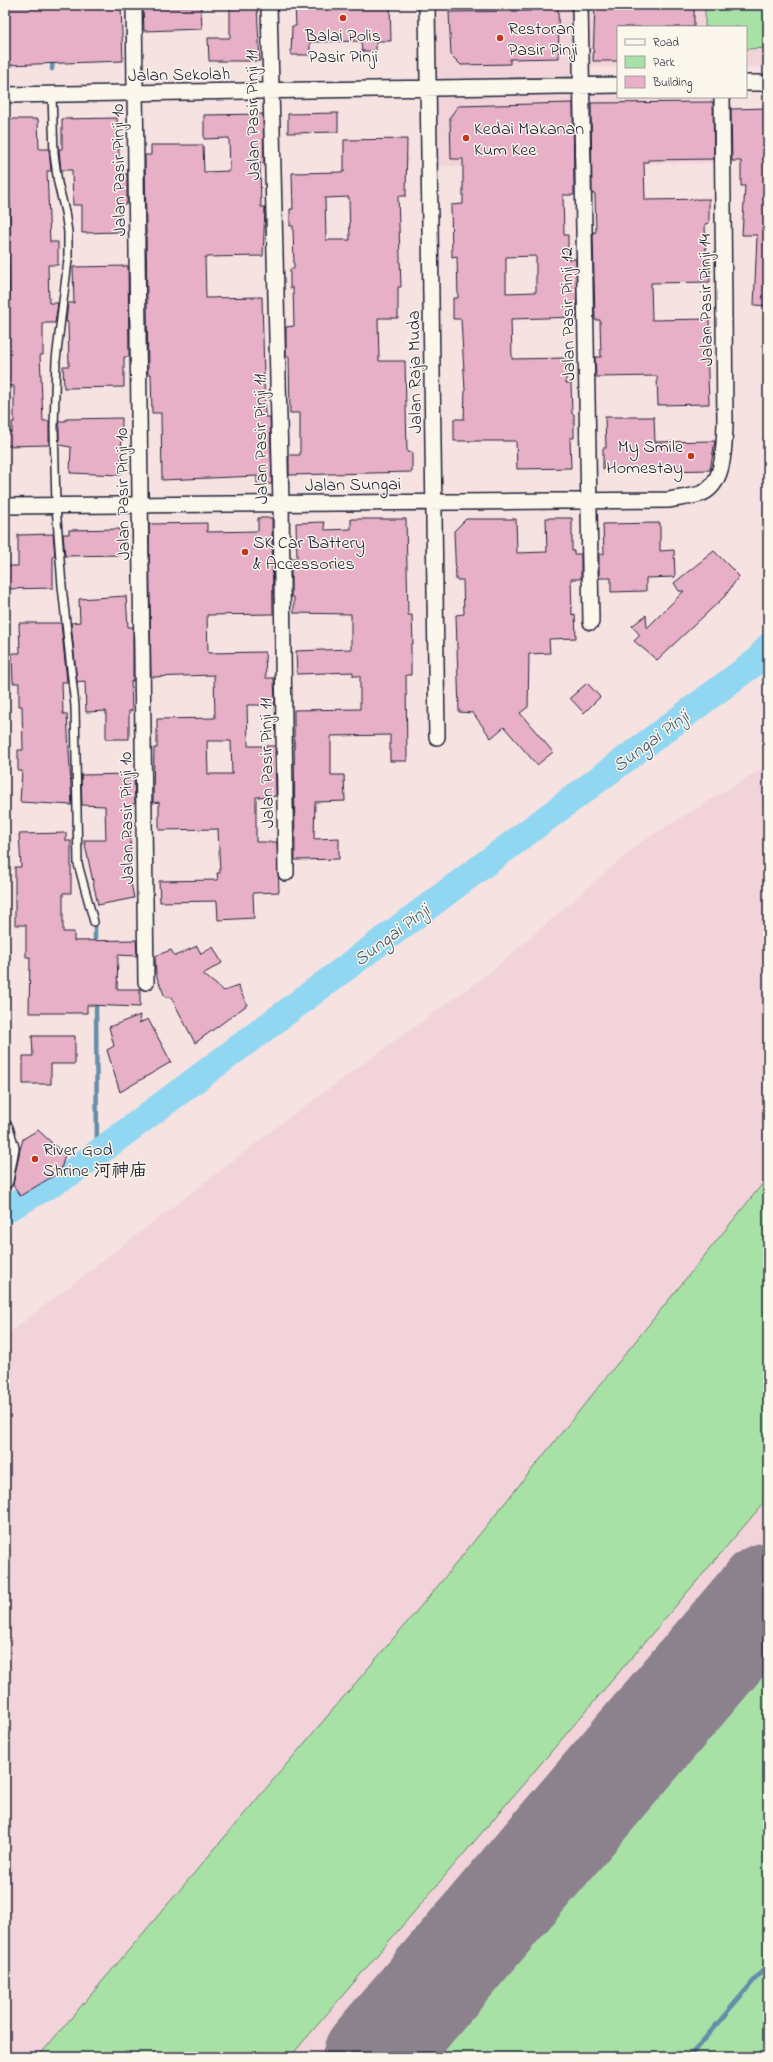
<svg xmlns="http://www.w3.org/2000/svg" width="773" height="2062" font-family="'Indie Flower','LXGW WenKai TC',sans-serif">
<rect width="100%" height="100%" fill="#f5e2e1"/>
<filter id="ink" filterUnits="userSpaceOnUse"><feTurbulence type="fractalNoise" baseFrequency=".025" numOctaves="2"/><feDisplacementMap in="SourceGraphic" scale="8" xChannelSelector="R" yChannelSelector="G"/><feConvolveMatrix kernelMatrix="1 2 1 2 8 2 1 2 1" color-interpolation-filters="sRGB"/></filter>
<g filter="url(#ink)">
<path fill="#f1d3d9" d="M427 5H580L582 86H618V97H718L720 163 428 166Z
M588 5H768V67H746V27H618V67H588Z
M768 765V2057H5V1336L290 1117 492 971 641 842Z"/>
<path fill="#a8e1a6" stroke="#658270" d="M705 5H768V48L746 49V27H705Z
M768 1177V1498L290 2057H38L437 1587Z
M768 1662V2057H432Z"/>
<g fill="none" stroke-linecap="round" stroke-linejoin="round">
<path stroke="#658fa9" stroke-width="4.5" d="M52 69 53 59
M95 923V947
M96 1000 97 1154
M689 2057 768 1964"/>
<path stroke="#91d7f2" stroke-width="27" d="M5 1210 72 1172 757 661 768 647"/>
<path stroke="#8c828e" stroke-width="101" d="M373 2057 768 1593"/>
</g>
<path fill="#e7b0c7" stroke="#22223b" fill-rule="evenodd" d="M295 5H390L391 41H376V51H362L361 41 310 42V55H291L292 26H296Z
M530 5H558L559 58 510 59V64L461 65 451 55 449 12 531 11Z
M595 5H694V27H618V61H593Z
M121 6 123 61 7 65V7Z
M201 6 202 29 144 31 143 8Z
M257 7 260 61H209L208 38H230V8Z
M713 102 714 159 648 160V162H644L645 200 709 199V223L705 224 706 262H710V282L651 283 652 320 709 319 710 346 707 347 709 404 658 405 657 376 596 377 595 357H601L600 320H595L593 232H596L595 194H592L591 103Z
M573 103 574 195H563L564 235H568V259H576L577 317 511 319 512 359 566 358V383H571L572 414H574V438H570L571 468 517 469 516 441H454V419H464L465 390 461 319H453V298H458L457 256 452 257 451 205 463 204V159H451L450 117 458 106ZM536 256V292L506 293V257Z
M768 108V306L754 305 757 235H742L745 186H741V161H732L731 109Z
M338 113V132L288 133V114Z
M263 114 264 163H260L261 207H265L263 256 205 257 206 298 262 297 265 417H270L272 484H257V476L162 480 161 413H152L151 374H148L145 155H151V145H203L204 172 230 171 229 138 204 139V115Z
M117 118 120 174H127V204H120L121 232 82 233V205H73L72 170H61L59 149H62V119Z
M9 119H38L39 149H49L51 171H47L50 242H58V265H48L49 303H58L55 323H43V355H40L43 421H49V445L5 446V432H12V422H14V386H5V304H10L8 242H10V200H6V150H9Z
M407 139 406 196H398L401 287H398V318H378L379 361H405L407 452H412V472L289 475V455H300V413H290L289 356H286V327L294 326 293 288H290V269H294L293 226H290V209H293L292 173 344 172V140ZM349 197 350 240H326L325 198Z
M128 266 129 357H124V387L64 388 63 366H69L68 322H66L68 303H74L73 267Z
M605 417H654L655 442 715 441 710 470 663 471V468L603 469V448H606Z
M122 418 121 475 70 473 71 447 59 445V421H66V419Z
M258 518H272L273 614 207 615 208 653 265 652 266 678H274L275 705H247L248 746H275L276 796 256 797V842H277L279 892 253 893 254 918 218 920 217 901 160 902 159 881 218 880 217 873H220L218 829 159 830V802L153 803 154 748H157V719L215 718 214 675 151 677 149 524 207 523V532L258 531ZM207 741H231L232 774H208Z
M546 518H572V551H574V554H581V579H571L572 615 575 614 576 638 549 639 550 653 529 654 528 707 520 713 553 752 537 765 504 727 491 738 473 713 459 712 456 615 464 614 463 580H456L454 531 466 519H516L517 553 547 552Z
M351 519H406L408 615H412L413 644H411V675H406L407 761H390V735L331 736V775H344L345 801 315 802 314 839 339 838V859L295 860 294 710 360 709V676H353V672L297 674 296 651 351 649V614L294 613V597H291V558H297L296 523 324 522 325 530 351 529Z
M660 523V551L674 550 675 577 646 578V591L611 592V578H599V554H604L603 524Z
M120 529V555L65 556 63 534H69V530Z
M53 534 55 556H53V588L5 589V566H18V535Z
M714 551 739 576 725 596 657 660 634 641 640 635 632 626 646 615 647 628 684 591H679L674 583Z
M126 596 128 627H133V681H131L132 711H129V739H106V711L86 712 85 681 77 682 71 623 80 622 79 599Z
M19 623H61L67 682H62L63 714H67L72 805 20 802 22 771H18V750H23L22 706H19V683H13L12 653H20Z
M587 683 600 697 584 713 570 698Z
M132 774V776H134L135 803 130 806 131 863H127L134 898 98 905 84 840H106L105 806 82 805 81 775Z
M66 833V841H71V893H63V932H74V941L136 940 137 956 118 955 117 989H140V1007L87 1005V1013H29L30 957H26V925H15V867H21L19 834Z
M197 946 201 954 213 947 222 963 203 974 224 991 238 986 247 1005 195 1043 171 997H165L156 975 155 956 171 950 175 956Z
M140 1015 139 1023 148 1019 171 1062 120 1092 107 1050 114 1046 109 1027Z
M32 1036H75V1064H51V1084H23V1056H33Z
M38 1130 65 1155 60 1172 20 1196 13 1185 20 1150 23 1139Z"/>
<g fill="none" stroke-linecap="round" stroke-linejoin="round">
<g stroke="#22223b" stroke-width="10">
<path id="service" d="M52 95 54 154 58 183 65 212 68 232V260L56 360 54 427 56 506 62 586 75 706 78 864 94 922"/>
</g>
<g stroke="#22223b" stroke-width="18">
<path id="minor" d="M134 5 146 982
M269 5 281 504 286 873
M427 5 437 737
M580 5 591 622
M746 83H768
M5 95 618 85
M5 506 669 500C679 498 690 497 700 494 725 486 724 445 725 424L722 97
M5 1128 11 1148 5 1181"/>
</g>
<use href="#service" stroke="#fbf7ec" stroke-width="7"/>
<use href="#minor" stroke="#fbf7ec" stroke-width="15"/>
</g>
</g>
<g fill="#c8321e" stroke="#fbf7ec" stroke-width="1.5">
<circle cx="343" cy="18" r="4"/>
<circle cx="500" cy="38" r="4"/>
<circle cx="466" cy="138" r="4"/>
<circle cx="691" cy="456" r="4"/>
<circle cx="245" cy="552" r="4"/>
<circle cx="35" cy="1159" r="4"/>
</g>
<g text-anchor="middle" stroke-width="3" stroke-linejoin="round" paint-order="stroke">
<g font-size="18" fill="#22223b" stroke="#fbf7ec" text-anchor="start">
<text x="508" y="34">Restoran<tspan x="508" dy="21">Pasir Pinji</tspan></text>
<text x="343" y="41" text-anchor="middle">Balai Polis<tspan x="343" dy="21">Pasir Pinji</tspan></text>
<text x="474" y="134">Kedai Makanan<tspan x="474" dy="21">Kum Kee</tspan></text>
<text x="683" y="452" text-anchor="end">My Smile<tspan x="683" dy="21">Homestay</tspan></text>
<text x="253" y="548">SK Car Battery<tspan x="253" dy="21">&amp; Accessories</tspan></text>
<text x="43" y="1155">River God<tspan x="43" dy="21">Shrine 河神庙</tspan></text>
</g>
<g font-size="18" fill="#22223b" stroke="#fbf7ec">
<text transform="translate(179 74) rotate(-1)" y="6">Jalan Sekolah</text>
<text transform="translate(252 115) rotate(-91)" y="6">Jalan Pasir Pinji 11</text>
<text transform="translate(118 170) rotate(-91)" y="6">Jalan Pasir Pinji 10</text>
<text transform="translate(705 300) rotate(-91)" y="6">Jalan Pasir Pinji 14</text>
<text transform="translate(567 314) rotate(-91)" y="6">Jalan Pasir Pinji 12</text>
<text transform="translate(414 372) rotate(-91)" y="6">Jalan Raja Muda</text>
<text transform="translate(260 439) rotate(-91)" y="6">Jalan Pasir Pinji 11</text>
<text transform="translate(353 484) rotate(-1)" y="6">Jalan Sungai</text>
<text transform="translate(122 494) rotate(-91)" y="6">Jalan Pasir Pinji 10</text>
<text transform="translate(266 763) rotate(-91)" y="6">Jalan Pasir Pinji 11</text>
<text transform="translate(126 818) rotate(-91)" y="6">Jalan Pasir Pinji 10</text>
</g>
<g font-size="19" font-style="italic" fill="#435872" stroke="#fbf7ec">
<text transform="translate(650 740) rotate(-37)" y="7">Sungai Pinji</text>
<text transform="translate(391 934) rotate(-37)" y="7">Sungai Pinji</text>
</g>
</g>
<rect width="773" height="2062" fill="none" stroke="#fbf7ec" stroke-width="20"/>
<rect x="10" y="10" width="753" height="2042" fill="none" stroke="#22223b" stroke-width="1.5" filter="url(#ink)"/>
<rect x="617" y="26" width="130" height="72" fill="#fbf7ec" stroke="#a4a2a5"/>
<rect x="625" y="39" width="20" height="6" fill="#fbf7ec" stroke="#a4a2a5"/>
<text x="653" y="46" font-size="12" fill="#22223b">Road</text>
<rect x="625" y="56" width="20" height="12" fill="#a8e1a6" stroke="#a4a2a5"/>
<text x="653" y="66" font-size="12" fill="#22223b">Park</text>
<rect x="625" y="76" width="20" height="12" fill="#e7b0c7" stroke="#a4a2a5"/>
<text x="653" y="86" font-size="12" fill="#22223b">Building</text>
</svg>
